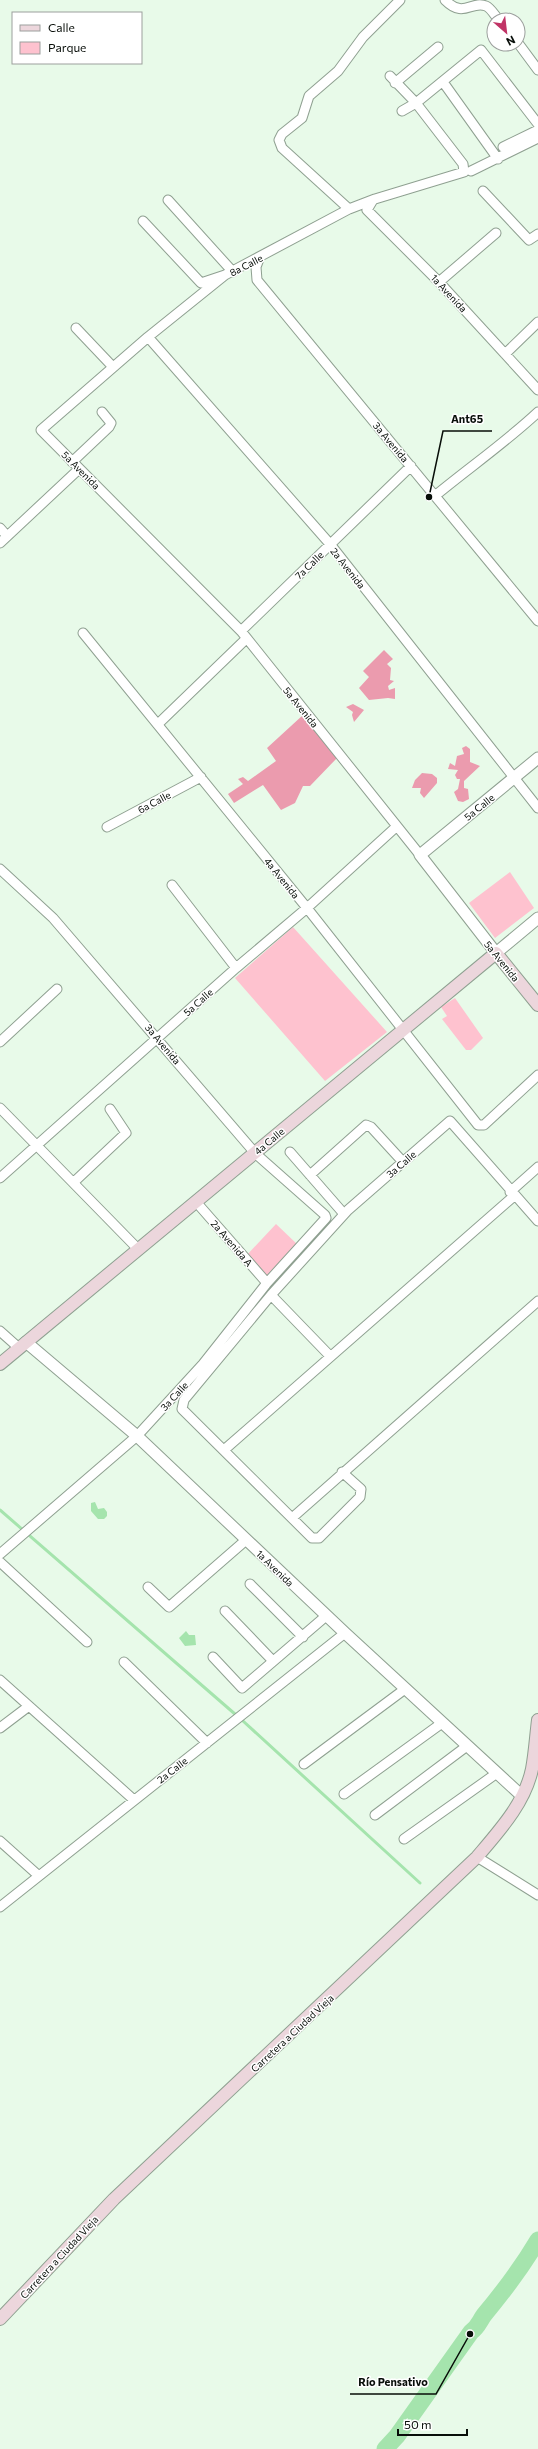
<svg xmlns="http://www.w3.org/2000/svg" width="538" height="2449" font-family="Commissioner,sans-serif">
<rect width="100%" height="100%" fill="#e8fae9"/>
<path fill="#fec2cf" d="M510 872 534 908 495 938 469 903Z
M293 927 387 1032 325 1081 235 978Z
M455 998 483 1038 471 1050H466L442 1019 447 1016 441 1007Z
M276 1224 298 1245 267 1277 245 1257Z"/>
<path fill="#eb9bae" d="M384 650 393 659 387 664 391 668 390 680 394 681 388 686 389 690 395 688V699L388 698 369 700 359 688 369 677 363 671Z
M353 704 364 710 354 722 352 715 353 712 346 707Z
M303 715 337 758 310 786H303L295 803 281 810 263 785 234 803 228 794 243 784 238 779 243 777 248 781 276 761 267 748Z
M466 746 470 749V762L480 766 464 781V788L468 789 469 799 463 802 458 801 454 792 458 789 460 779H457L455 775 458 770 448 769 450 763 455 766 457 756 464 754 462 748Z
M422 773 432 774 437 778V783L424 798 420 793 421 788H412L415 780Z"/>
<path fill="#a5e4ad" d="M95 1502 98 1509 104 1508 107 1512V1516L104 1519H98L91 1511V1503Z
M186 1631 189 1635H195L196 1645 185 1646 179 1638Z"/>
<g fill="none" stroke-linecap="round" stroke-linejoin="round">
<path stroke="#a5e4ad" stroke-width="3" d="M0 1510 243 1721 420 1883"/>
<path stroke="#a5e4ad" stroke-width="17" d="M385 2449 397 2436 471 2332C478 2327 479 2322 484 2315 504 2291 522 2267 538 2240"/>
<g stroke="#8fa091" stroke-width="11">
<path id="minor" d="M445 0C464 19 471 0 486 6 491 8 495 16 499 20
M518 43 538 70
M390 76 416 103 463 164 464 172 375 199 349 209 225 275 148 337 41 430 241 631 420 855
M443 82 498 159
M395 83 438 47
M402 111 416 103 481 50 538 124
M503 147 538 130
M471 171 538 138
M483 191 529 240 538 234
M168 200 233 272
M373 200 367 210 439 282 538 390
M349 209 282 148 279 140 282 134 302 118 309 96 338 71 363 37 400 0
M143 221 201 283 225 275
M259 259 256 267 257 280 538 621
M439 282 496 233
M76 328 113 367
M148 337 330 544 538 808
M505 354 538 322
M72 462 109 427 111 423 102 412
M436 495C470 467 506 442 538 412
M0 528 7 536
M0 543 79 469
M241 631 411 466
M83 633 307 908 478 1125H484L538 1075
M158 724 246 639
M107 827 201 777
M0 869 53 918 255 1153 325 1215 326 1218 267 1283 203 1364 137 1436 0 1554
M172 885 236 968
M0 1042 57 989
M0 1108 138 1249
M290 1152 344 1214
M310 1175 366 1125 371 1127 403 1162
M0 1178 236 968 307 908 396 827
M74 1182 126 1133 110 1109
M510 1192 538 1167
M197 1203 267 1283
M271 1295 330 1356
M0 1331 19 1348
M224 1450 514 1196
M342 1472 361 1489 360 1497 319 1538H312L182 1409 184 1400 271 1295 348 1210 450 1121 538 1221
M292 1518 538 1301
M0 1562 87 1642
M250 1584 303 1637
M148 1587 169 1607 246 1540
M225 1611 273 1661
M213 1657 242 1688 326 1616
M124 1662 207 1743
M0 1680 134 1800
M0 1728 29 1706
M304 1764 405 1689
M344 1794 442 1723
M375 1815 467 1746
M404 1839 497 1773
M0 1841 39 1876
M477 1857 538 1895
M0 1907 345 1633"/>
</g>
<g stroke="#8fa091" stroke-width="13">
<path id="tertiary" d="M538 758 420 855 496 953 538 918
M26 1342 137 1436 345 1633 522 1796"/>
</g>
<g stroke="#8fa091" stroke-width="14">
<path id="secondary" d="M0 1364 496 953 538 1005
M0 2319 114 2199 477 1857C499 1831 525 1803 532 1769 535 1753 536 1736 538 1720"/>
</g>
<use href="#minor" stroke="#fff" stroke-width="9"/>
<use href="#tertiary" stroke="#fff" stroke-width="11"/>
<use href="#secondary" stroke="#ecd6dc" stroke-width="12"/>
</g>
<g text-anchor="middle" stroke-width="3" stroke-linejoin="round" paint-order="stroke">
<g font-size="10" fill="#080e09" stroke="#fff">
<text transform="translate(246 265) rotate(-27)" y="4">8a Calle</text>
<text transform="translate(449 293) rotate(47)" y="4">1a Avenida</text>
<text transform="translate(391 442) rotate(50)" y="4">3a Avenida</text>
<text transform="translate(81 470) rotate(45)" y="4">5a Avenida</text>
<text transform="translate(309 565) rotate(-44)" y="4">7a Calle</text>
<text transform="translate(348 568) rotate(52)" y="4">2a Avenida</text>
<text transform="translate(301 707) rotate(51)" y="4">5a Avenida</text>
<text transform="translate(154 802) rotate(-28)" y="4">6a Calle</text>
<text transform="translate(479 807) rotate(-39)" y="4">5a Calle</text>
<text transform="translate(282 878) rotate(51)" y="4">4a Avenida</text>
<text transform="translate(502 961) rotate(51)" y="4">5a Avenida</text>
<text transform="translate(198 1002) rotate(-42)" y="4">5a Calle</text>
<text transform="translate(163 1044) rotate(50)" y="4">3a Avenida</text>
<text transform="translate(269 1141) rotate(-40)" y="4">4a Calle</text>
<text transform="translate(401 1164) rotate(-41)" y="4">3a Calle</text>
<text transform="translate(232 1243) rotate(49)" y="4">2a Avenida A</text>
<text transform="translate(174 1396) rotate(-47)" y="4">3a Calle</text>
<text transform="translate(275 1568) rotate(44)" y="4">1a Avenida</text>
<text transform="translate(172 1770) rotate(-38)" y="4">2a Calle</text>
<text transform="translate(292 2033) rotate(-43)" y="4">Carretera a Ciudad Vieja</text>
<text transform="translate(59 2257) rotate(-47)" y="4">Carretera a Ciudad Vieja</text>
</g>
</g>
<path fill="none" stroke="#080e09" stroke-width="1.5" d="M429 497L443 431H492M470 2334L436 2394H350"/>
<g fill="#080e09" stroke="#fff" stroke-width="1.5">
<circle cx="429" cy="497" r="4"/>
<circle cx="470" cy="2334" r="4"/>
</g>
<g font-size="11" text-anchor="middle" font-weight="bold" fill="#080e09" stroke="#fff" stroke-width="3" stroke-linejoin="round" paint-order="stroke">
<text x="467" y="423">Ant65</text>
<text x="393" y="2386">Río Pensativo</text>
</g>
<rect x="12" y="12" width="130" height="52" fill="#ffffff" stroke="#9c9f9d"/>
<rect x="20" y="25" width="20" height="6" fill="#ecd6dc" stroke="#9c9f9d"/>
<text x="48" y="32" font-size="12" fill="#080e09">Calle</text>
<rect x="20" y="42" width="20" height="12" fill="#fec2cf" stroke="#9c9f9d"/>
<text x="48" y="52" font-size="12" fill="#080e09">Parque</text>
<g transform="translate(506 32) rotate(152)"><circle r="19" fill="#ffffff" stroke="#9c9f9d"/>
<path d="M0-3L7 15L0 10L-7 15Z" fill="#c13466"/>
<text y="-6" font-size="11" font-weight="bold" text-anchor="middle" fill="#080e09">N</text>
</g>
<path d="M398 2429v6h69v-6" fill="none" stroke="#080e09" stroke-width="2"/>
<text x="404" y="2429" font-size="12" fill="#080e09" stroke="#ffffff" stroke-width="3" paint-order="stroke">50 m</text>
</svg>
